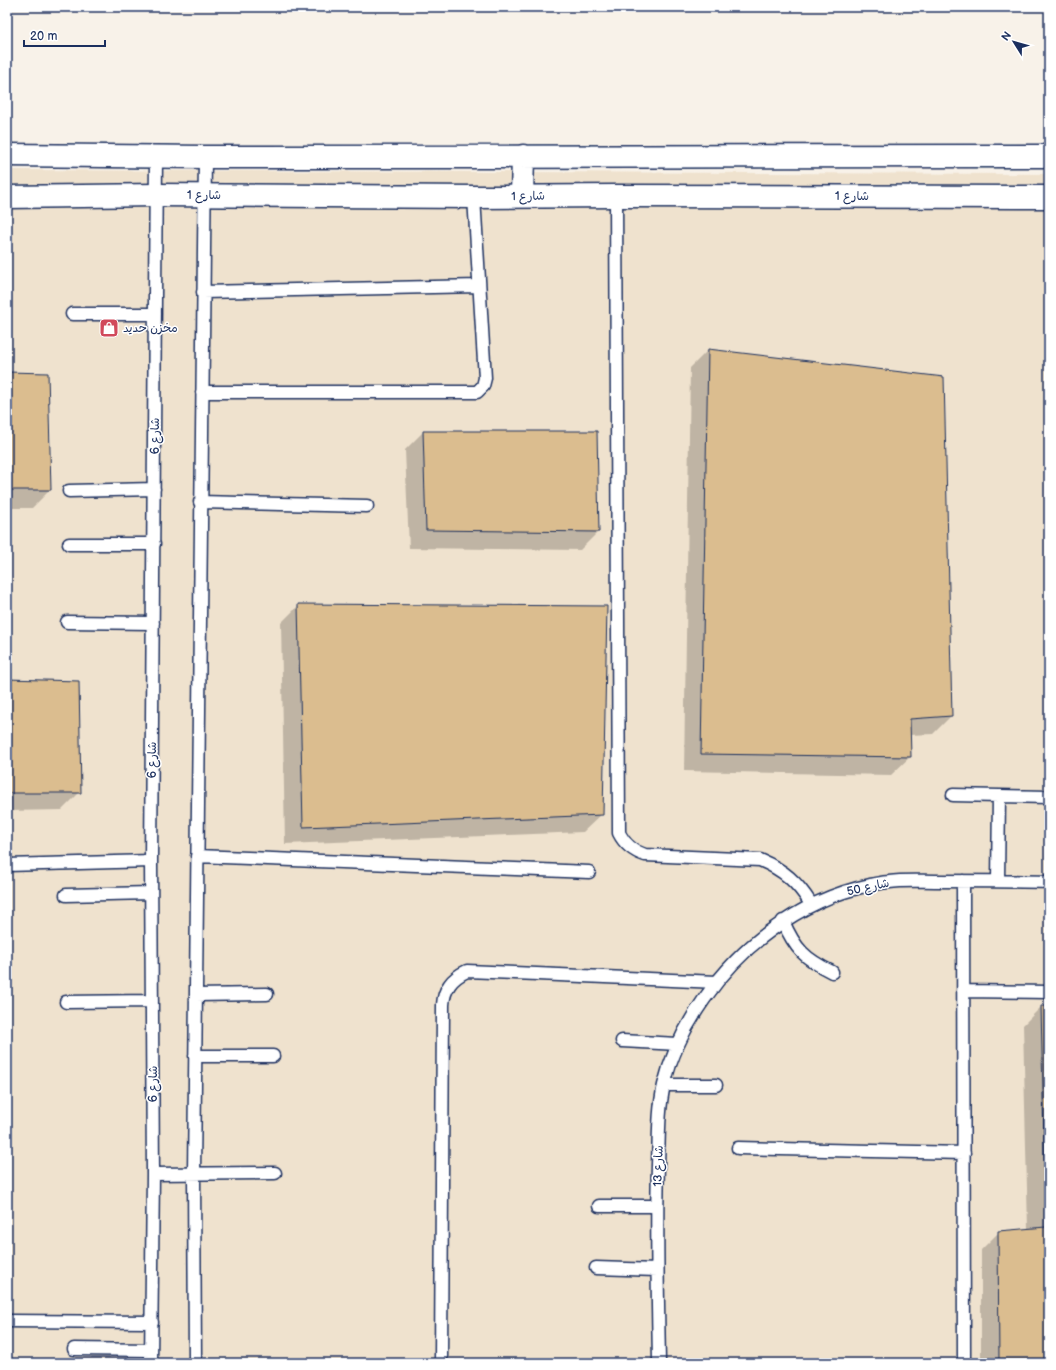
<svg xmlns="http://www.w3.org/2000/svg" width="1056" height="1370" font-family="'Balsamiq Sans','Playpen Sans Arabic',sans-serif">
<rect width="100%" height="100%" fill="#f8f2e9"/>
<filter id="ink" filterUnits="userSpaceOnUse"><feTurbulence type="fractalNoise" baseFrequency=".025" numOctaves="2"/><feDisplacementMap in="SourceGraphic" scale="8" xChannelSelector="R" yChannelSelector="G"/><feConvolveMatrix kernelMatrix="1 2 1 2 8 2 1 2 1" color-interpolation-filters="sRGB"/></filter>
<g filter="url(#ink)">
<path fill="#efe2ce" d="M7 170 1049 174V1363H7Z"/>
<path fill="#0003" d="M708 350 951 716 933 734 909 735 910 757 891 775 684 771 690 368Z
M7 373 50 490 32 508H7Z
M423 432 598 532 580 550 409 548 405 450Z
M299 605 602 814 583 832 285 844 281 623Z
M7 680 80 792 62 810 7 811Z
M1041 1007H1049V1363H981V1250L999 1232 1028 1230 1023 1025Z"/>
<path fill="#dbbd8f" stroke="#1b2f5e" d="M708 349 944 377 952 716 910 719 911 757 701 754Z
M7 372 48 373 51 490H7Z
M423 431H597L599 532 426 530Z
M298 604 607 606 603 815 303 827Z
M7 679 79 681 81 793H7Z
M1041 1006H1049V1363H999L998 1231 1046 1227Z"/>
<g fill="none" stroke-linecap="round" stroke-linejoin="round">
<g stroke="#1b2f5e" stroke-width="15">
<path id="lane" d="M616 196 619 833C625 845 633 851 645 855L760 860C784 870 797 882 811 904
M203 292 479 286
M72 314H155
M202 392H477L483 386 485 378 474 197
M69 491 154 489
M200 502 367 506
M69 544H154
M67 622 153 623
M953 795 1049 797
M197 856 589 872
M7 865 151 861
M963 881 964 1363
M998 881 999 796
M66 895 151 893
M783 921C795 949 805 959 832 972
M963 991 1049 992
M196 995 267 994
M66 1002 152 1001
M622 1041 678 1044
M195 1056H273
M664 1085H716
M738 1148 964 1153
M153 1174 275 1173
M599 1206H657
M596 1268 657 1270
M7 1321 152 1322
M74 1349 151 1350
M151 1363 153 1174 151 861 156 156
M195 1363 194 1174 205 157
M441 1363 443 1005C444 988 452 978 467 971L717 982
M659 1363C658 1297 656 1231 658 1165 659 1138 658 1111 664 1085 678 1026 722 966 770 931 801 908 832 893 870 885 876 884 883 882 889 882 904 880 919 881 935 881 973 881 1011 881 1049 882"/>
</g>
<g stroke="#1b2f5e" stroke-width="25">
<path id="street" d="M7 155 205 157 1049 156
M522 196 523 156
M7 197 157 195 474 197 616 196 1049 197"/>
</g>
<use href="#lane" stroke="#fff" stroke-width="12"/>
<use href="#street" stroke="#fff" stroke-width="22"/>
</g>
</g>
<defs>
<g id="shop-square" transform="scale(1)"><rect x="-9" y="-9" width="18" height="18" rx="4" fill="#d1495b" stroke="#fff"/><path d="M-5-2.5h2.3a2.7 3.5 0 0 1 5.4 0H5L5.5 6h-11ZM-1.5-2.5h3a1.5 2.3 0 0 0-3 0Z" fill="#fff"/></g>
</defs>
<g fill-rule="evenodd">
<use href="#shop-square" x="109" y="328"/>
</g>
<g text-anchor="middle" stroke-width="3" stroke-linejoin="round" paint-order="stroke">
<g font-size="12" fill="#1b2f5e" stroke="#fff">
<text x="204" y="199">شارع 1</text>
<text transform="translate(528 196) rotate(-1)" y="4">شارع 1</text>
<text x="852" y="200">شارع 1</text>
<text transform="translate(155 436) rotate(-90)" y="4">شارع 6</text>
<text transform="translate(152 760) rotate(-90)" y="4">شارع 6</text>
<text transform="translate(868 887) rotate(-12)" y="4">شارع 50</text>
<text transform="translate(153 1084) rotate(-90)" y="4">شارع 6</text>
<text transform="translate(658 1166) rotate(-88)" y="4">شارع 13</text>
</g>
<g font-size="12" fill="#1b2f5e" stroke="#fff" text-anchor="start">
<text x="123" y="332">مخزن حديد</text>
</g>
</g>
<rect width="1056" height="1370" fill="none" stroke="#fff" stroke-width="24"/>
<rect x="12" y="12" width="1032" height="1346" fill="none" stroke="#1b2f5e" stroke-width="1.5" filter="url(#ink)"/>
<g transform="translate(1014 42) rotate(307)" stroke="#ffffff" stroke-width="3" paint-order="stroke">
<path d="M0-3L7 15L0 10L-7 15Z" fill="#1b2f5e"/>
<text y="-6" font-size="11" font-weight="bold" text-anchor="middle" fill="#1b2f5e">N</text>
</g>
<path d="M24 40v6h81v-6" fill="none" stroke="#1b2f5e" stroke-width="2"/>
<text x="30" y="40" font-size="12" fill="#1b2f5e" stroke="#ffffff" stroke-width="3" paint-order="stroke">20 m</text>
</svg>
